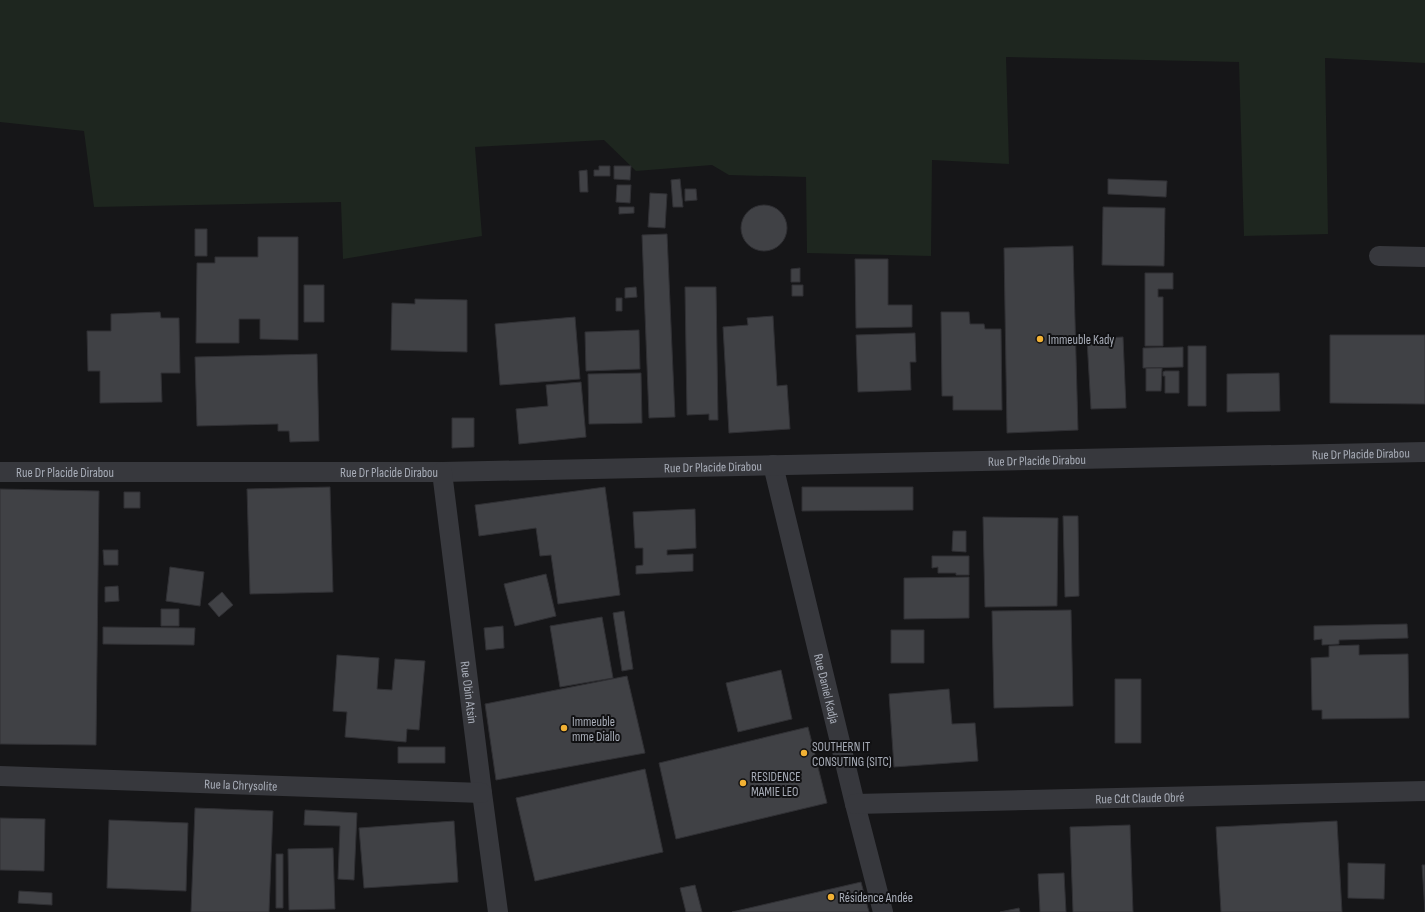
<svg xmlns="http://www.w3.org/2000/svg" width="1425" height="912" font-family="'Sofia Sans Condensed',sans-serif">
<rect width="100%" height="100%" fill="#161618"/>
<path fill="#1e261f" d="M0 0H1425V63L1325 58 1328 234 1244 236 1239 62 1006 57 1009 164 932 160 931 256 807 253 806 177 729 175 712 165 636 171 604 140 475 147 482 236 343 259 341 202 94 207 84 131 0 122Z"/>
<path fill="#404145" stroke="#303034" d="M599 166H610V176H594V170H599Z
M614 166H631L630 180 614 179Z
M587 170 588 192H580L579 171Z
M680 179 683 207H673L671 180Z
M1108 179 1167 181 1166 197 1108 194Z
M617 185H631L630 203 616 202Z
M685 189H696L697 200 685 201Z
M650 193 667 194 665 228 648 227Z
M741 228a23 23 0 1 1 46 0a23 23 0 1 1-46 0Z
M619 207H634V213L619 214Z
M1103 207 1165 208 1164 266 1102 265Z
M195 229H207V256H195Z
M667 234 675 417 649 418 642 235Z
M258 237H298V340L260 339V319H239V343H196L197 263H215V257H258Z
M1073 246 1078 430 1007 433 1004 248Z
M855 259H888V305H912V327L856 328Z
M800 268V282H791V269Z
M1145 273H1173V289H1158V297H1163V346H1145Z
M304 285H324V322H304Z
M792 285H803V296H792Z
M636 287 637 297 625 298V288Z
M685 287H716L718 420H709V414L687 415Z
M616 298H622V311H616Z
M415 299 467 300V352L391 350 392 303 415 304Z
M160 312 161 318H179L180 373H161L162 402 100 403V371H88L87 331H111V314Z
M941 312H969L970 324H984L985 329H1001L1002 410H953V396H942Z
M773 316 777 386 787 385 790 429 729 433 723 327 748 325 747 318Z
M575 317 580 379 500 385 495 324Z
M639 330 640 369 586 371 585 332Z
M915 333 916 362H910L911 390 858 392 856 335Z
M1330 335H1425V404L1330 403Z
M1123 337 1126 408 1091 409 1087 339Z
M1188 346H1206V406H1188Z
M1183 347V367L1143 368V348Z
M317 354 319 441 290 442 289 431H278V424L197 426 195 357Z
M1146 368H1162L1161 391H1146Z
M1165 371H1179V393H1165V376H1163V372Z
M641 373 642 423 589 424 588 374Z
M1279 373 1280 411 1227 412V374Z
M581 382 586 437 519 444 516 409 548 406 546 385Z
M452 418H474V447L452 448Z
M330 487 333 592 250 594 247 489Z
M605 487 620 595 558 604 551 555 540 556 536 528 479 536 475 505Z
M802 487H913V510L802 511Z
M0 489 99 491 96 745 0 744Z
M124 492H140V508H124Z
M695 509 696 548 667 550V555L693 554V571L636 574V566L643 565V548H635L633 512Z
M1063 516H1078L1079 596 1065 597Z
M983 517 1058 518 1057 606 985 607Z
M953 531H966V552L952 551Z
M103 550H118V565H104Z
M932 556H969V575H956V573H938V567L932 568Z
M170 567 204 572 200 606 166 601Z
M546 574 556 616 515 626 504 584Z
M969 577V618L904 619V578Z
M118 586 119 601 105 602V587Z
M222 592 233 605 219 617 208 604Z
M161 609H179V626H161Z
M1071 610 1073 706 994 708 992 611Z
M624 611 633 669 622 671 613 613Z
M602 617 613 678 560 687 550 626Z
M1407 624 1408 638 1339 640V644L1322 645V639L1314 640V626Z
M503 626 504 648 486 650 484 628Z
M103 627 195 628 194 645 103 644Z
M891 630H924V663H891Z
M1359 645V655L1408 654 1409 718 1322 719V710H1312L1311 658 1329 657V646Z
M337 655 379 658 377 689 392 690 395 659 425 661 419 730 407 729 406 742 345 737 347 712 333 711Z
M781 670 792 719 738 732 726 683Z
M627 676 645 753 496 780 485 704Z
M1115 679H1141V743H1115Z
M949 689 952 724 975 723 978 761 894 767 889 694Z
M808 727 827 803 676 839 659 763Z
M398 747H445V763H398Z
M645 769 663 852 535 881 516 798Z
M195 808 273 811 269 912H191Z
M305 810 357 813 354 880 338 879 340 826 304 825Z
M0 818 45 819 44 871 0 870Z
M109 820 188 823 186 891 107 888Z
M454 821 458 882 364 888 359 828Z
M1337 821 1342 912H1221L1216 827Z
M1130 825 1133 912H1073L1070 827Z
M333 848 335 909 289 910 288 849Z
M276 854H283V908H276Z
M1348 863 1385 864 1384 899 1348 898Z
M1422 865H1425V912Z
M1064 873 1066 912H1040L1038 874Z
M861 882 869 912H732Z
M695 885 702 912H686L680 888Z
M19 891 52 893V905L18 903Z
M1019 908 1020 912H1000Z"/>
<g fill="none" stroke-linecap="round" stroke-linejoin="round">
<g stroke="#37383d" stroke-width="20">
<path d="M1379 256 1425 257"/>
<path id="s1" d="M773 465 855 804 883 912"/>
<path id="s2" d="M0 472H442L1425 452"/>
<path id="s3" d="M442 472 482 793 498 912"/>
<path id="s4" d="M0 776 482 793"/>
<path id="s5" d="M855 804 1425 791"/>
</g>
</g>
<g fill="#f2b134" stroke="#111113" stroke-width="1.5">
<circle cx="1040" cy="339" r="4"/>
<circle cx="564" cy="728" r="4"/>
<circle cx="804" cy="753" r="4"/>
<circle cx="743" cy="783" r="4"/>
<circle cx="831" cy="897" r="4"/>
</g>
<g text-anchor="middle" stroke-width="4" stroke-linejoin="round" paint-order="stroke">
<g font-size="13" fill="#a8adb8" stroke="#111113" text-anchor="start">
<text x="1048" y="344">Immeuble Kady</text>
<text x="572" y="726">Immeuble<tspan x="572" dy="15">mme Diallo</tspan></text>
<text x="812" y="751">SOUTHERN IT<tspan x="812" dy="15">CONSUTING (SITC)</tspan></text>
<text x="751" y="781">RESIDENCE<tspan x="751" dy="15">MAMIE LEO</tspan></text>
<text x="839" y="902">Résidence Andée</text>
</g>
<g font-size="13" fill="#a8adb8" stroke="#111113">
<text dy="5" stroke="none"><textPath href="#s2" startOffset="1361">Rue Dr Placide Dirabou</textPath></text>
<text dy="5" stroke="none"><textPath href="#s2" startOffset="1037">Rue Dr Placide Dirabou</textPath></text>
<text dy="5" stroke="none"><textPath href="#s2" startOffset="713">Rue Dr Placide Dirabou</textPath></text>
<text dy="5" stroke="none"><textPath href="#s2" startOffset="65">Rue Dr Placide Dirabou</textPath></text>
<text dy="5" stroke="none"><textPath href="#s2" startOffset="389">Rue Dr Placide Dirabou</textPath></text>
<text dy="5" stroke="none"><textPath href="#s1" startOffset="230">Rue Daniel Kadja</textPath></text>
<text dy="5" stroke="none"><textPath href="#s3" startOffset="222">Rue Obin Atsin</textPath></text>
<text dy="5" stroke="none"><textPath href="#s4" startOffset="241">Rue la Chrysolite</textPath></text>
<text dy="5" stroke="none"><textPath href="#s5" startOffset="285">Rue Cdt Claude Obré</textPath></text>
</g>
</g>
</svg>
